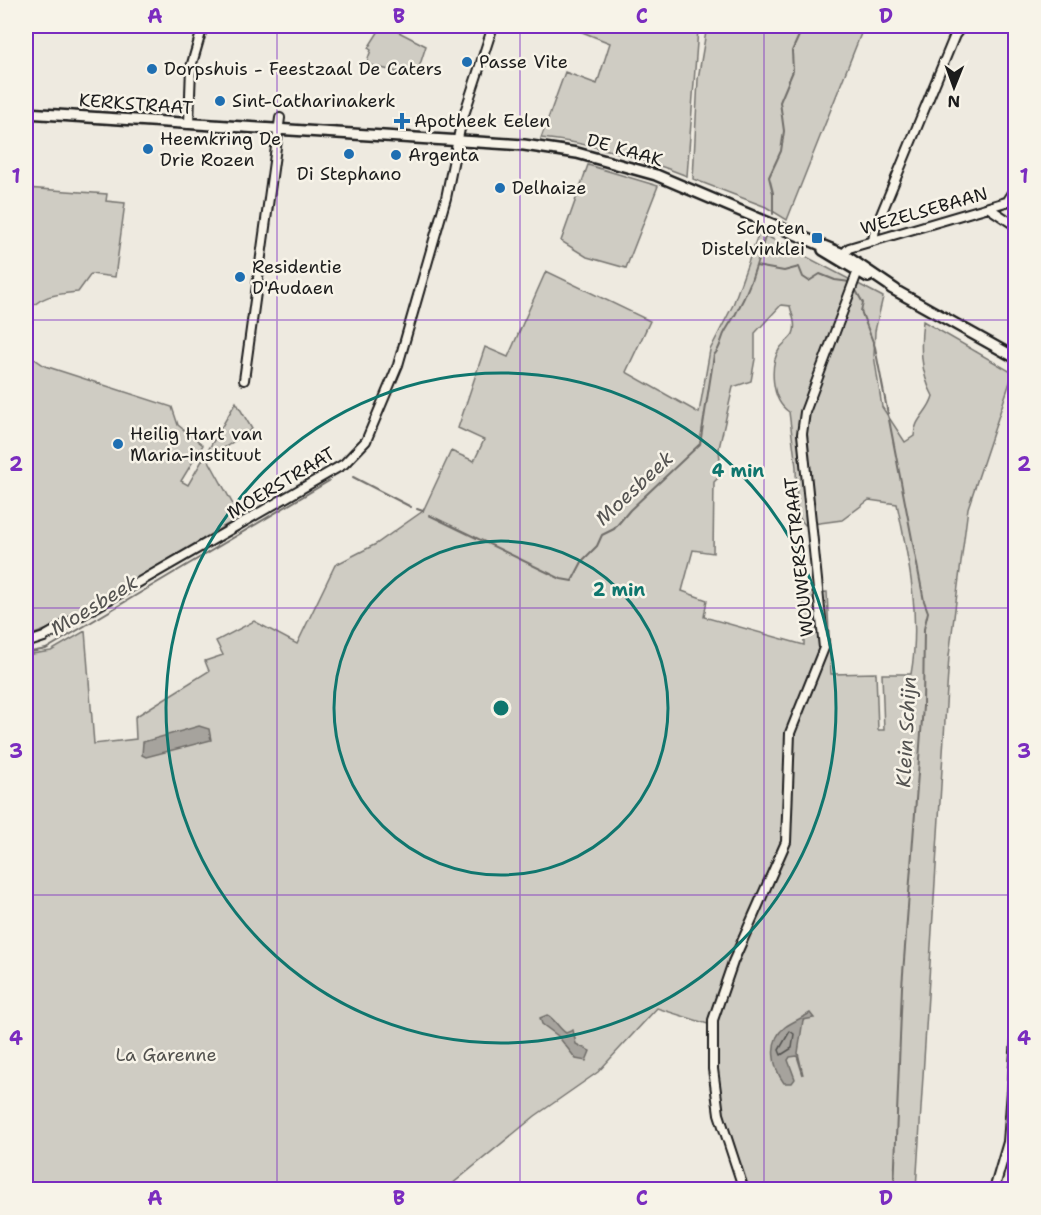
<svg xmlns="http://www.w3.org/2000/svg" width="1041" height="1215" font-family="'Shantell Sans',sans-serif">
<rect width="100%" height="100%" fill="#eeeae0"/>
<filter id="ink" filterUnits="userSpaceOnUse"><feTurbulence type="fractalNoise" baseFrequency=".0167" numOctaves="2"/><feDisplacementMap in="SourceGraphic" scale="12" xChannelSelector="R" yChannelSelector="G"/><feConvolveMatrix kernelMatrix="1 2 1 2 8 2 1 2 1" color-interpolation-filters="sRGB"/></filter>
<g filter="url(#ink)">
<path fill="#cfccc3" stroke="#767470" stroke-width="1.5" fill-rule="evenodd" d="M382 26H387L426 46 416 77 366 64 371 50 368 48Z
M567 26H689L698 29 687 176C639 157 592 143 541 138L565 72 597 84 610 43Z
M707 26H864L787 220 766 207 693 179 698 79Z
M588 165 658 186 626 268 587 257 561 241Z
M26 188 107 194 106 201 125 203 115 277 91 274 78 292C57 294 38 295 26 315V249L31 218 26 216Z
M759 232 883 297 875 331 874 355 882 407 905 442 914 436C914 419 929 412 933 396 920 372 920 346 923 321L1013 373 968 508 949 656 916 1189H847V1185L819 1183 766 1189H696L738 1181 716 1115 709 1068 708 1024 657 1008 598 1072 535 1116 446 1189 26 1190V655L51 651 85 631 94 744 136 739 135 717 209 671 205 661 223 655 216 641 254 621 297 644 335 565 376 544 423 511 451 451 474 461 484 440 458 428 485 347 508 357 546 271 650 321 626 372 699 413 710 350 733 305ZM781 305 790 306C792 315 797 325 793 334 790 339 784 343 780 348 769 365 771 400 789 412L796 467 797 515 805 525 842 520 869 500 897 504C909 560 921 618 911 674H882L884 730H878L876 673 831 674 827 592 804 593V645L704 617 707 600 682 591 693 550 713 553 714 482 721 475 719 448 733 387 751 381 755 359V333Z
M26 348 29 355 45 366 172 407 178 425 203 445 181 481 188 485 236 402 252 429 208 459 240 517 84 609 48 629 26 637Z"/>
<path fill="#a6a39d" stroke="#6f6d69" stroke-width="1.5" d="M199 726 209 729 211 740 146 757 142 755 143 742Z
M810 1013 814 1018 803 1020 798 1053 803 1075 797 1056 790 1057 788 1060 795 1079 792 1083H784C773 1068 767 1041 785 1027 792 1022 802 1018 810 1013Z
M547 1015C556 1020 558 1028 566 1033L573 1030 576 1044 590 1051 586 1061 576 1059 558 1036 542 1024 540 1018Z"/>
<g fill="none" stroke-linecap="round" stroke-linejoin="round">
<path stroke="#535250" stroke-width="1.5" d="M790 1031 794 1034 792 1048 781 1055 779 1050Z"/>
<path stroke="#6f6d69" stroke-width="2" d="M773 214V193L769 177 781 151 784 131 780 102 793 71 792 51 802 29 808 26
M765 237 756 266 784 271 799 267 803 277 809 281 820 274 835 280 850 282
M854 287 863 303 861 311 875 347 924 601 928 612 924 629 923 706 902 987 894 1190
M353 477 411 507
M417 509 423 511
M429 515 561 579 572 581 583 560 597 546 602 535 614 529 630 510 700 444 714 355C722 347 720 339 726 330 739 310 749 290 756 266
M177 571 329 481
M26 653 46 649 175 572"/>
<g stroke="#1c1c1c" stroke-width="12">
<path id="minor" d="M189 124 191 67 203 26
M1007 202 1016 188
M989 208 1016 226
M873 241 875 229 955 35 962 26
M843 254 849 248 1016 199
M244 380 280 118
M26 643 44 637 344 464 366 441 398 365 446 198 461 124 493 26
M1016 662V706
M744 1190 719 1114 713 1069V1020L733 962 786 842 790 733 824 648 802 434 805 412 859 268
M994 1190 1008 1142 1016 1039"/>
</g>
<g stroke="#1c1c1c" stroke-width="14">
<path id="major" d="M26 113 524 145 577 153 656 175 821 245 843 254 896 290
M823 250 868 277
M891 288 1016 358"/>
</g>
<use href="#minor" stroke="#f7f3e8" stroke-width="8"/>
<use href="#major" stroke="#f7f3e8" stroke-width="9"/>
</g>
</g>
<path fill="none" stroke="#7b2cbf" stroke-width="1.5" stroke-opacity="0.55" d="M277 26V1190M520 26V1190M764 26V1190M26 320H1016M26 608H1016M26 895H1016"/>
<g fill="none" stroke="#0f766e" stroke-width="3">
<circle cx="501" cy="708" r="167"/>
<circle cx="501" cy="708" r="335"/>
</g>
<g fill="#1f6fb2" stroke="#f7f3e8" stroke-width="2">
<circle cx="467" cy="62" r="6"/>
<circle cx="152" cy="69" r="6"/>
<circle cx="220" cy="101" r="6"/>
<path d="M399 112h6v6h6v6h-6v6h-6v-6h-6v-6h6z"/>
<circle cx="148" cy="149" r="6"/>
<circle cx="349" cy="154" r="6"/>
<circle cx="396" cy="155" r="6"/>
<circle cx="500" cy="188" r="6"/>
<rect x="811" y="232" width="12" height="12" rx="3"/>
<circle cx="240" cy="277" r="6"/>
<circle cx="118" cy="444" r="6"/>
</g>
<g text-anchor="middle" stroke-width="5" stroke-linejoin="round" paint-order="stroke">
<g font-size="18" fill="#1c1c1c" stroke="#f7f3e8" text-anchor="start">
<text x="479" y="68">Passe Vite</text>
<text x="164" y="75">Dorpshuis - Feestzaal De Caters</text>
<text x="232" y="107">Sint-Catharinakerk</text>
<text x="414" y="127">Apotheek Eelen</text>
<text x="160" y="145">Heemkring De<tspan x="160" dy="21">Drie Rozen</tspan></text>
<text x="408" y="161">Argenta</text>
<text x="349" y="180" text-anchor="middle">Di Stephano</text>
<text x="512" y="194">Delhaize</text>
<text x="805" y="234" text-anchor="end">Schoten<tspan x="805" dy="21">Distelvinklei</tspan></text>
<text x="252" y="273">Residentie<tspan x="252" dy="21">D'Audaen</tspan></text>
<text x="130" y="440">Heilig Hart van<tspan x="130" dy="21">Maria-instituut</tspan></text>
</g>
<g font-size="18" fill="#1c1c1c" stroke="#f7f3e8">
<text transform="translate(136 104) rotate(4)" y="6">KERKSTRAAT</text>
<text transform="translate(625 150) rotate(16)" y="6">DE KAAK</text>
<text transform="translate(924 211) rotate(-16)" y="6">WEZELSEBAAN</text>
<text transform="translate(281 483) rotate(-31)" y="6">MOERSTRAAT</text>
<text transform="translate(799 557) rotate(-96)" y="6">WOUWERSSTRAAT</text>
</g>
<g font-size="18" fill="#52514e" stroke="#f7f3e8">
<text x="166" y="1061">La Garenne</text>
</g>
<g font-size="20" font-style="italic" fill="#535250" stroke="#f7f3e8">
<text transform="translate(634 488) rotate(-43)" y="7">Moesbeek</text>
<text transform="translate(94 605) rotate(-31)" y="7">Moesbeek</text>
<text transform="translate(906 732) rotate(-87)" y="7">Klein Schijn</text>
</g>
</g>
<circle cx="501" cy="708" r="9" fill="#0f766e" stroke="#f7f3e8" stroke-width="3"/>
<g font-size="18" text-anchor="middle" font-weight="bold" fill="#0f766e" stroke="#f7f3e8" stroke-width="5" stroke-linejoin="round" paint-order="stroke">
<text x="738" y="477">4 min</text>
<text x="619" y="596">2 min</text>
</g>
<rect width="1041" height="1215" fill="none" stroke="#f7f3e8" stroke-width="66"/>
<g transform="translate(954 87) rotate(181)" stroke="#f7f3e8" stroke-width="4.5" paint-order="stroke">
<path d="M0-4.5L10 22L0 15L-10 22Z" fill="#1c1c1c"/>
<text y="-9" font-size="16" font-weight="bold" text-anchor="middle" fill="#1c1c1c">N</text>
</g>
<rect x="33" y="33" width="975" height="1149" fill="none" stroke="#7b2cbf" stroke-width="2"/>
<g font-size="20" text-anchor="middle" font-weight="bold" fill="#7b2cbf">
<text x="155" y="23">A</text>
<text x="399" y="23">B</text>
<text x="642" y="23">C</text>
<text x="886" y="23">D</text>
<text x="16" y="183">1</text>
<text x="1024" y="183">1</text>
<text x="16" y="471">2</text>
<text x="1024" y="471">2</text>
<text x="16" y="758">3</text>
<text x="1024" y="758">3</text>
<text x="16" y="1045">4</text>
<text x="1024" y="1045">4</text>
<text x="155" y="1205">A</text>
<text x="399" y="1205">B</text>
<text x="642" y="1205">C</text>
<text x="886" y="1205">D</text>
</g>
</svg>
